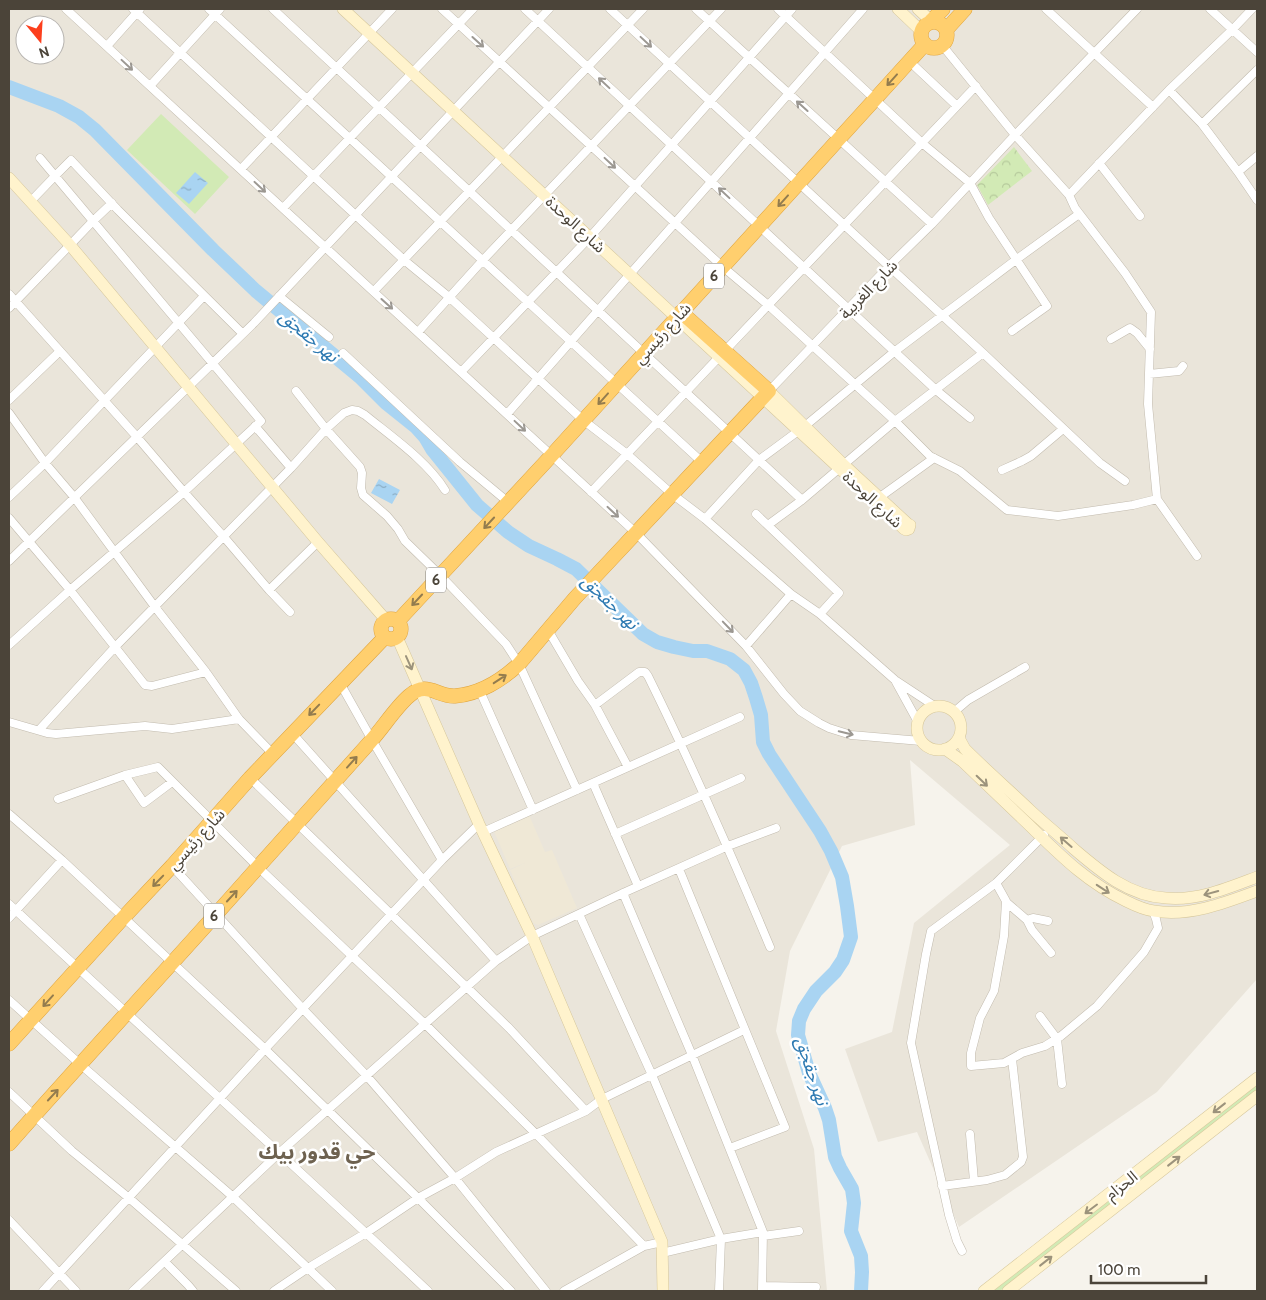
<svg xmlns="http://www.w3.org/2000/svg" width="1266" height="1300" font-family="Cabin,'Noto Sans Arabic',sans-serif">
<defs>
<pattern id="forest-crowns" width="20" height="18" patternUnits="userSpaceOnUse" patternTransform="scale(1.25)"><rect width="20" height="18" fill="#d2eab5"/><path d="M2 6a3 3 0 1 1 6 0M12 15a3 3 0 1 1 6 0" fill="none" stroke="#b6ca9c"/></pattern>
<pattern id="water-ripples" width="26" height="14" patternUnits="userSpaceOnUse" patternTransform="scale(1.25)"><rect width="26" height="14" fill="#a9d4f2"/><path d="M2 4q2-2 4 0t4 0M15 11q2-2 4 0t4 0" fill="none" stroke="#8caec5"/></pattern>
</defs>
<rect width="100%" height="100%" fill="#f6f3ec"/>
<path fill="#eae5da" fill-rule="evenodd" d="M9 9H1257V979L1157 1092 959 1227 917 1132 878 1142 845 1049 892 1032 914 923 1010 845 910 760 915 825 842 846 790 951 776 1031 814 1149 827 1291H9ZM25 25H55V55H25Z"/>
<path fill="#efe8d6" d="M529 815 545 852 552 850 577 908 538 925 533 923 510 870 527 862 510 869 494 831Z"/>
<path fill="#d2eab5" d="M161 114 229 177 195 214 127 150Z
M1257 1085V1090L1000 1291H993Z"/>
<path fill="url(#forest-crowns)" d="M1014 147 1032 171 988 205 977 185Z"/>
<path fill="url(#water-ripples)" d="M195 172 208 183 189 204 176 193Z
M379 479 400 490 392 504 371 493Z"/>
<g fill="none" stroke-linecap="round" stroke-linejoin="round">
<path stroke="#a9d4f2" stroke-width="14" d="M9 87 59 106 79 117 95 130 213 250 256 291 360 377 386 403 416 427 425 437 432 449 477 505 508 532 529 546 557 559 576 569 643 634 657 642 674 647 693 651H707L730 659 744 670 751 683 756 698 761 715 763 742 769 754 820 831 831 851 842 877 847 906 851 937 843 960 835 972 816 991 804 1009 799 1021 798 1035 809 1073 825 1108 829 1120 835 1157 840 1168 852 1189 854 1203 851 1231 861 1256 862 1272 861 1291"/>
<g stroke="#c2bbae" stroke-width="9">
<path id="street" d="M66 9 636 533 746 646 784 694 800 711 819 723 829 728 851 735 921 741
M133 9 404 260 449 297 583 420 627 454 672 494 705 519 791 594 820 614 895 680 936 707
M209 9 702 462
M273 9 802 500
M442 9 723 267 768 305 895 421 930 456 960 471 1007 510 1058 516 1133 505 1157 499 1197 556
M525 9 936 390 970 418
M610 9 983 353 1083 447 1100 463 1125 481
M696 9 932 224
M778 9 922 143 970 183 989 218 1047 306 1012 331
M1046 9 1153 107
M1210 9 1257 52
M942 45 1015 135 1069 195 1075 208 1125 273 1151 312 1148 404 1157 499
M107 46 140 9
M909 61 957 106
M150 86 220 9
M1169 90 1202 124 1238 172 1257 200
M1202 124 1257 70
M1099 163 1140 216
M241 169 392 9
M1238 172 1257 156
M1069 195 1169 90 1233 29 1252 9
M30 202 55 176 71 160 118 210 242 333
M283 208 473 9
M374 291 643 9
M9 294 137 437 184 492 224 537 269 590 290 612
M279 296 329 337
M9 308 70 245 93 221 112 203
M418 332 483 260 721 9
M1111 339 1130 328 1137 333 1150 349
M343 353 460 462 508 502
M461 372 590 237 792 9
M1149 374 1179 371 1183 366
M296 391 326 429 360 467 362 473 361 488 363 495 387 516 398 529 405 541 440 575 506 644 519 664 577 790
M769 391 889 266 932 224 1015 135 1137 9
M9 400 60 351
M9 413 45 463 74 497 155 607 206 672 239 719 273 754
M507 414 863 9
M255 426 291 468
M1002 470 1022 461 1031 456 1063 429
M591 492 976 86
M9 497 45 463 204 296
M880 497 934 458
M756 514 839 593 820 614
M9 518 70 590 145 685 152 686 206 672
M705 519 759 460 805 426 894 352 1017 259 1079 214
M768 525 802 500 895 421 983 353
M9 561 254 323 549 9
M269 590 318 542
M548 630 578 681 595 705 628 767
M9 645 70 590 184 492 261 421 40 158
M746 646 791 594
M896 682 918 722
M340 683 372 740 442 860
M479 689 533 810
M595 705 639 672H645L648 676C692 765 732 856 770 947
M954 712 968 700 1025 667
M9 722 47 733 56 734 145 726 172 729 239 719
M39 730 115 647 291 468 326 429 344 413 352 410 358 411 365 415C392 437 427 461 445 490
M292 733 496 961
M125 775 158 767 258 867 352 956 425 1024 536 1134 644 1246
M250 778 509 1028 586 1111
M593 783 638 886
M58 799 125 775 144 803 172 782
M9 814 62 860 265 1049 418 1198 511 1291
M483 832 740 717
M615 834 741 778
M172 866 303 1009 366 1075 455 1178 546 1291
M679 869 785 1127 730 1148
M996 883 1006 901 1004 936 994 991 980 1018 971 1053V1066L1004 1063 1022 1053 1045 1046 1061 1036 1097 1006 1144 952 1158 928 1156 919 1153 911
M623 893 692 1055 763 1232 762 1291
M1006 902 1027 920 1032 930 1051 953
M9 904C148 1034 290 1161 428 1291
M579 914 652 1075 721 1239 719 1291
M9 918 62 860
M1027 920 1033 918 1048 921
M9 1000 81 1065 232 1196 332 1291
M1040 1016 1057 1039 1062 1084
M9 1092 72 1151 129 1198 236 1291
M970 1134 974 1181
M942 1186 987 1180 1005 1175 1021 1162 1023 1157 1012 1059
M9 1220 76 1291
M763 1236 799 1231
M962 1251 957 1241 949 1215 911 1043 926 954 931 931 996 883 1044 835
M662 1253 721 1239 763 1232
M165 1262 188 1285 193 1291
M762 1286 816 1287
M43 1291 265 1049 442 860 479 824
M133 1291 279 1153 496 961 532 936 623 893 728 846 776 828
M274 1291 308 1268 366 1233 418 1198 455 1178 496 1152 586 1111 602 1099 744 1030
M564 1291 644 1246 662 1242"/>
</g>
<g stroke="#d6c79b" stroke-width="12">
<path id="secondary" d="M343 9 839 468 875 500 904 529 906 530 909 529 910 525 908 524 843 464 769 391
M898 9 921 31
M918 9 931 21
M9 178 70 245 318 542 386 620
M397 637 479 824 532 936 662 1242 663 1291
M917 728a22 22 0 1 1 44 0a22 22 0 1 1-44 0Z
M959 738 965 749C986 770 1009 790 1031 811 1045 824 1060 836 1074 849 1101 872 1129 896 1166 898 1198 901 1228 888 1257 877
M945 749 962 761C984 782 1006 803 1028 824 1059 854 1086 882 1126 901 1134 905 1145 910 1154 911 1189 917 1225 903 1257 891
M984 1291 1257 1078
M1008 1291 1257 1096"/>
</g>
<g stroke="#e0a43c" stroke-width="15">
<path id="highway" d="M931 21 943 9
M921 35a13 13 0 1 1 26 0a13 13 0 1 1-26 0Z
M946 30 965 9
M381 629a10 10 0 1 1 20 0a10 10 0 1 1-20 0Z
M398 621 552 455 925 44
M9 1044 123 918 172 866 250 778 385 637
M9 1144C91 1051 176 960 259 866 296 825 333 783 370 742 383 728 395 708 409 696 427 680 437 697 455 696 479 694 502 680 519 664L575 598 604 567 769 391 681 312"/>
</g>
<use href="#street" stroke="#fff" stroke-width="8"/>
<use href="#secondary" stroke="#fff3cd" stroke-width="11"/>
<use href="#highway" stroke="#ffcf6e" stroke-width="14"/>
</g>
<defs><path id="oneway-shaft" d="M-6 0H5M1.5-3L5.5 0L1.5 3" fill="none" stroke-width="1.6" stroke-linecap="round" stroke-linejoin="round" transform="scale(1.25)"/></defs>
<g stroke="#9c9892">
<use href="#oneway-shaft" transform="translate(478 42) rotate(42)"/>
<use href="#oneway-shaft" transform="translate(646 42) rotate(43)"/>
<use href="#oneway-shaft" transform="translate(127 65) rotate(43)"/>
<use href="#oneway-shaft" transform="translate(604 83) rotate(-137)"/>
<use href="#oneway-shaft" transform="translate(802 106) rotate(-138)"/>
<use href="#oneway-shaft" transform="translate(610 163) rotate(43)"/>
<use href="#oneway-shaft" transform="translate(260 187) rotate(43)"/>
<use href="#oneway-shaft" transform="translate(724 193) rotate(-137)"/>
<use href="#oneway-shaft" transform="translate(387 304) rotate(42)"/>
<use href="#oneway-shaft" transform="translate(520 426) rotate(43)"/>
<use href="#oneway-shaft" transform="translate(613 512) rotate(43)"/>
<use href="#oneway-shaft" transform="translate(728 627) rotate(46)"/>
<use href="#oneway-shaft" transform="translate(846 733) rotate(14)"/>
</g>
<g stroke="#937c4e">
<use href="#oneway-shaft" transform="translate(892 80) rotate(132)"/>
<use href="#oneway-shaft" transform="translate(783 201) rotate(132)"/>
<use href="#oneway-shaft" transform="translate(603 399) rotate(132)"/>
<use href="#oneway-shaft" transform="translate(489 523) rotate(133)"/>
<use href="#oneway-shaft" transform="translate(417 600) rotate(133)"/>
<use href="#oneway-shaft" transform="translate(500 679) rotate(-33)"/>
<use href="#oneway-shaft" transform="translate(314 710) rotate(134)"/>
<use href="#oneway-shaft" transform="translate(352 762) rotate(-48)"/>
<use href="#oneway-shaft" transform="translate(158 881) rotate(134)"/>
<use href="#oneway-shaft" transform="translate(232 896) rotate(-47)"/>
<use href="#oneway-shaft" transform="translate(48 1001) rotate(132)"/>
<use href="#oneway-shaft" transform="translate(53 1095) rotate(-47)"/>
</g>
<g stroke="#9c937c">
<use href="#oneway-shaft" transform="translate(409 663) rotate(66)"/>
<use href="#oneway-shaft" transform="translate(982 781) rotate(44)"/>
<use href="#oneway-shaft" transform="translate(1066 842) rotate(-139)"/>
<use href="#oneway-shaft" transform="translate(1103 889) rotate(33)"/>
<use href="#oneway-shaft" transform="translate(1211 893) rotate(165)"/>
<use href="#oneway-shaft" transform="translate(1219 1108) rotate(142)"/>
<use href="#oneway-shaft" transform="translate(1174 1161) rotate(-38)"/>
<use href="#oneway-shaft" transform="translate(1091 1209) rotate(143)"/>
<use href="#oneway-shaft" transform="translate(1046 1261) rotate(-38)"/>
</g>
<g text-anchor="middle" stroke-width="5" stroke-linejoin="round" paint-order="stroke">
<g fill="#fff" stroke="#817c74" stroke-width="1">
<rect x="704" y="263.5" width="20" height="25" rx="4"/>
<rect x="426" y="567.5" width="20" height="25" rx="4"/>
<rect x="204" y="903.5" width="20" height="25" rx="4"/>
</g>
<g font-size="15" font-weight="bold" fill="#4b4439">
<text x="714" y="281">6</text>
<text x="436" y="585">6</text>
<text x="214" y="921">6</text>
</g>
<g font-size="16" fill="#4b4439" stroke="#fff">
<text transform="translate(576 224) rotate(43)" y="6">شارع الوحدة</text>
<text transform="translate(868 289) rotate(-46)" y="6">شارع الغربية</text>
<text transform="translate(662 333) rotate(-48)" y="6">شارع رئيسي</text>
<text transform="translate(873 499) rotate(43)" y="6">شارع الوحدة</text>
<text transform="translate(196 839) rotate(-48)" y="6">شارع رئيسي</text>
<text transform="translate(1121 1185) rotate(-38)" y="6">الحزام</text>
</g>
<g font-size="18" font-style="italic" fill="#2e7ab2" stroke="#fff">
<text transform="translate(309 336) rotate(40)" y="6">نهر جقجق</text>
<text transform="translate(610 602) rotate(44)" y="6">نهر جقجق</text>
<text transform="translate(812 1071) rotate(72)" y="6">نهر جقجق</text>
</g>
<g font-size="21" font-weight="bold" fill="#6e6250" stroke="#fff">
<text x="317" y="1159">حي قدور بيك</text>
</g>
</g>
<rect width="1266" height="1300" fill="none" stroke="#4b4439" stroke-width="20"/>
<g transform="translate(40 40) rotate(162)"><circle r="24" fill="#ffffff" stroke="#b7b4b0"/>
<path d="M0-4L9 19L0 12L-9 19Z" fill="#fc3f1d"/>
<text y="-8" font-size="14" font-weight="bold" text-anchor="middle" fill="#4b4439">N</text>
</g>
<path d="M1091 1275v8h115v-8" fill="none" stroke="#4b4439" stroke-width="2.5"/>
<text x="1098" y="1275" font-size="15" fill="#4b4439" stroke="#ffffff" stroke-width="4" paint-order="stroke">100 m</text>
</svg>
